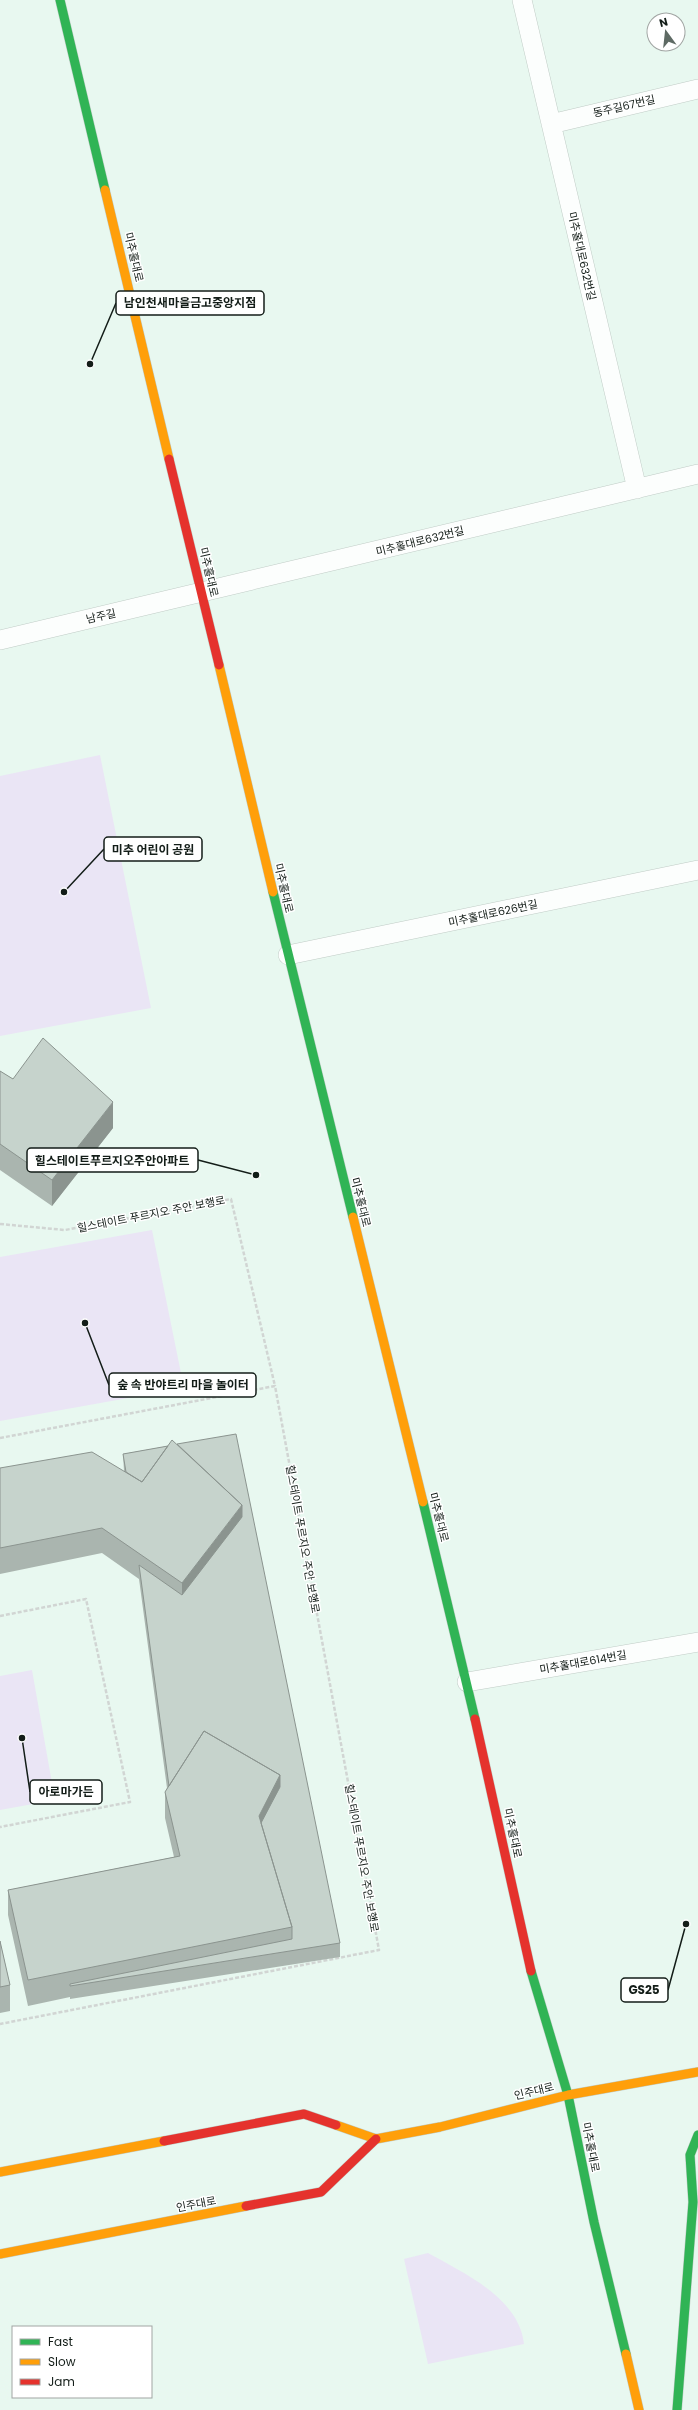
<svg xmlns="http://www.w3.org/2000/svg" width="698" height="2410" font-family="Poppins,'Noto Sans KR',sans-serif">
<rect width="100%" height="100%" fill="#e8f8f0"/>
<path fill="#eae5f5" d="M100 755 151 1008 0 1036V776Z
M152 1230 184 1388 0 1421V1257Z
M32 1670 55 1800 0 1810V1676Z
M428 2253C464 2273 519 2298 524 2344L428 2364 404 2259Z"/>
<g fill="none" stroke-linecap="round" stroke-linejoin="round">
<g stroke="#c0ccc6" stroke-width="20">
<path id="lane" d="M522 0 637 489
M551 124 698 89
M0 640 698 474
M288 955 698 870
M467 1682 698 1642"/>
</g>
<g stroke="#c0ccc6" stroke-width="10">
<path id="fast" d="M60 0 105 190
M273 892 353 1217
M423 1502 475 1719
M531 1971 568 2095 594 2222 626 2354
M677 2410 693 2202 690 2155 698 2135"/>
</g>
<g stroke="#c0ccc6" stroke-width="10">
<path id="slow" d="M105 190 169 459
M219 665 273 892
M353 1217 423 1502
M336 2125 376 2139 440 2127 568 2095 698 2072
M0 2172 164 2141
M0 2254 246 2206
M626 2354 639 2410"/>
</g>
<g stroke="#c0ccc6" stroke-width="10">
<path id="jam" d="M169 459 219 665
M475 1719 531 1971
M164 2141 304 2114 336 2125
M246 2206 321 2192 376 2139"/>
</g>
<path stroke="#d1d5d3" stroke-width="2.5" stroke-dasharray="4 2" stroke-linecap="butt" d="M0 1224 65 1230 231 1199 275 1386
M0 1438 275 1386 379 1950 0 2024
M0 1616 86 1599 130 1802 0 1827"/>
<use href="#lane" stroke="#fcfefd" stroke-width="19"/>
<use href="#fast" stroke="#30b455" stroke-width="9"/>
<use href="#slow" stroke="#ff9f0a" stroke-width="9"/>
<use href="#jam" stroke="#e5322d" stroke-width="9"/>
</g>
<path fill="#aab5af" d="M0 1071 13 1079 113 1128 52 1206 0 1170Z
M168 1446 340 1943V1957L70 1999V1997L28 2006 8 1915V1890L174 1857 165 1818V1792L167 1788 139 1579 102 1553 0 1574V1468L124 1471 123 1454Z
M0 1941 10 1985V2011L0 2013Z"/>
<path fill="#8b948f" d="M113 1102V1128L52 1206V1180Z
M242 1505V1531L182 1608V1583Z
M280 1775V1800L259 1828V1816Z"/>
<path fill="#c6d3cc" stroke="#8b948f" d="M43 1038 113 1102 52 1180 0 1144V1071L13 1079Z
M236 1434 340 1943 70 1986V1984L292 1939V1927L261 1823 280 1787V1775L204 1731 169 1786 139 1565 182 1595 242 1517V1505L177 1444Z
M172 1440 242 1505 182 1583 102 1528 0 1548V1468L92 1452 142 1482Z
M168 1446 142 1482 126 1472 123 1454Z
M204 1731 280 1775 259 1816 292 1927 28 1980 8 1890 180 1856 165 1792Z
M0 1941 10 1985 0 1987Z"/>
<g text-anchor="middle" stroke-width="3" stroke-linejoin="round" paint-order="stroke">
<g font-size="11" fill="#131d18" stroke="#fff">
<text transform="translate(624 106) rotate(-13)" y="4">동주길67번길</text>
<text transform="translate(582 256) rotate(77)" y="4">미추홀대로632번길</text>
<text transform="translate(134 257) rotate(77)" y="4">미추홀대로</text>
<text transform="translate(420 541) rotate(-14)" y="4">미추홀대로632번길</text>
<text transform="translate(209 572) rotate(77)" y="4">미추홀대로</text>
<text transform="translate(101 616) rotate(-13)" y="4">남주길</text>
<text transform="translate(284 888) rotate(77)" y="4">미추홀대로</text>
<text transform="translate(493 913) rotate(-12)" y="4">미추홀대로626번길</text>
<text transform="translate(361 1202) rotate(76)" y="4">미추홀대로</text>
<text transform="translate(151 1214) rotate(-11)" y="4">힐스테이트 푸르지오 주안 보행로</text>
<text transform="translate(439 1517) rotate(76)" y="4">미추홀대로</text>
<text transform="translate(303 1539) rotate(80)" y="4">힐스테이트 푸르지오 주안 보행로</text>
<text transform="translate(583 1662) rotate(-10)" y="4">미추홀대로614번길</text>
<text transform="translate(513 1833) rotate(78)" y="4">미추홀대로</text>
<text transform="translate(362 1858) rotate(80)" y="4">힐스테이트 푸르지오 주안 보행로</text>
<text transform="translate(534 2091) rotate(-14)" y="4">인주대로</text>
<text transform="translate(591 2147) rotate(79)" y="4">미추홀대로</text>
<text transform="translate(196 2204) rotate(-11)" y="4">인주대로</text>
</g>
</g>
<path fill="none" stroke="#131d18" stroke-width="1.5" d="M90 364L116 303M64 892L104 849M256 1175L198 1160M85 1323L109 1385M22 1738L30 1792M686 1924L668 1990"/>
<g fill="#131d18" stroke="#fff" stroke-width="1.5">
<circle cx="90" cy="364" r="4"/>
<circle cx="64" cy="892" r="4"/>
<circle cx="256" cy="1175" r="4"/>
<circle cx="85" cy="1323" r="4"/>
<circle cx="22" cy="1738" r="4"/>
<circle cx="686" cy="1924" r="4"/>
</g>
<g fill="#fff" stroke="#131d18" stroke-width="1.5">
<rect x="116" y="291" width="148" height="24" rx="4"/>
<rect x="104" y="837" width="98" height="24" rx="4"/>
<rect x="27" y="1148" width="171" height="24" rx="4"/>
<rect x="109" y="1373" width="147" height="24" rx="4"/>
<rect x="30" y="1780" width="72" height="24" rx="4"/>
<rect x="621" y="1978" width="47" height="24" rx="4"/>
</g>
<g font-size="12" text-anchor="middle" font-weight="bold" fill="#131d18">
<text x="190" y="307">남인천새마을금고중앙지점</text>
<text x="153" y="854">미추 어린이 공원</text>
<text x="112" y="1165">힐스테이트푸르지오주안아파트</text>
<text x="183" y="1389">숲 속 반야트리 마을 놀이터</text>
<text x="66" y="1796">아로마가든</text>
<text x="644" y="1994">GS25</text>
</g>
<rect x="12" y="2326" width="140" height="72" fill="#ffffff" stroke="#a1a5a3"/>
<rect x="20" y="2339" width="20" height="6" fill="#30b455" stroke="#a1a5a3"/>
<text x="48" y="2346" font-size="12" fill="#131d18">Fast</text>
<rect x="20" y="2359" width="20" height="6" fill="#ff9f0a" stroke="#a1a5a3"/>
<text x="48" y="2366" font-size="12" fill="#131d18">Slow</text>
<rect x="20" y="2379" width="20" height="6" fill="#e5322d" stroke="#a1a5a3"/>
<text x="48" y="2386" font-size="12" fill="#131d18">Jam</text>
<g transform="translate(666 32) rotate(345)"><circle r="19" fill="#ffffff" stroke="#a1a5a3"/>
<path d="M0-3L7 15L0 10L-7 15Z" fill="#5e6a64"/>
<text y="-6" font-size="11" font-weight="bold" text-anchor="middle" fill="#131d18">N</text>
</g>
</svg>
